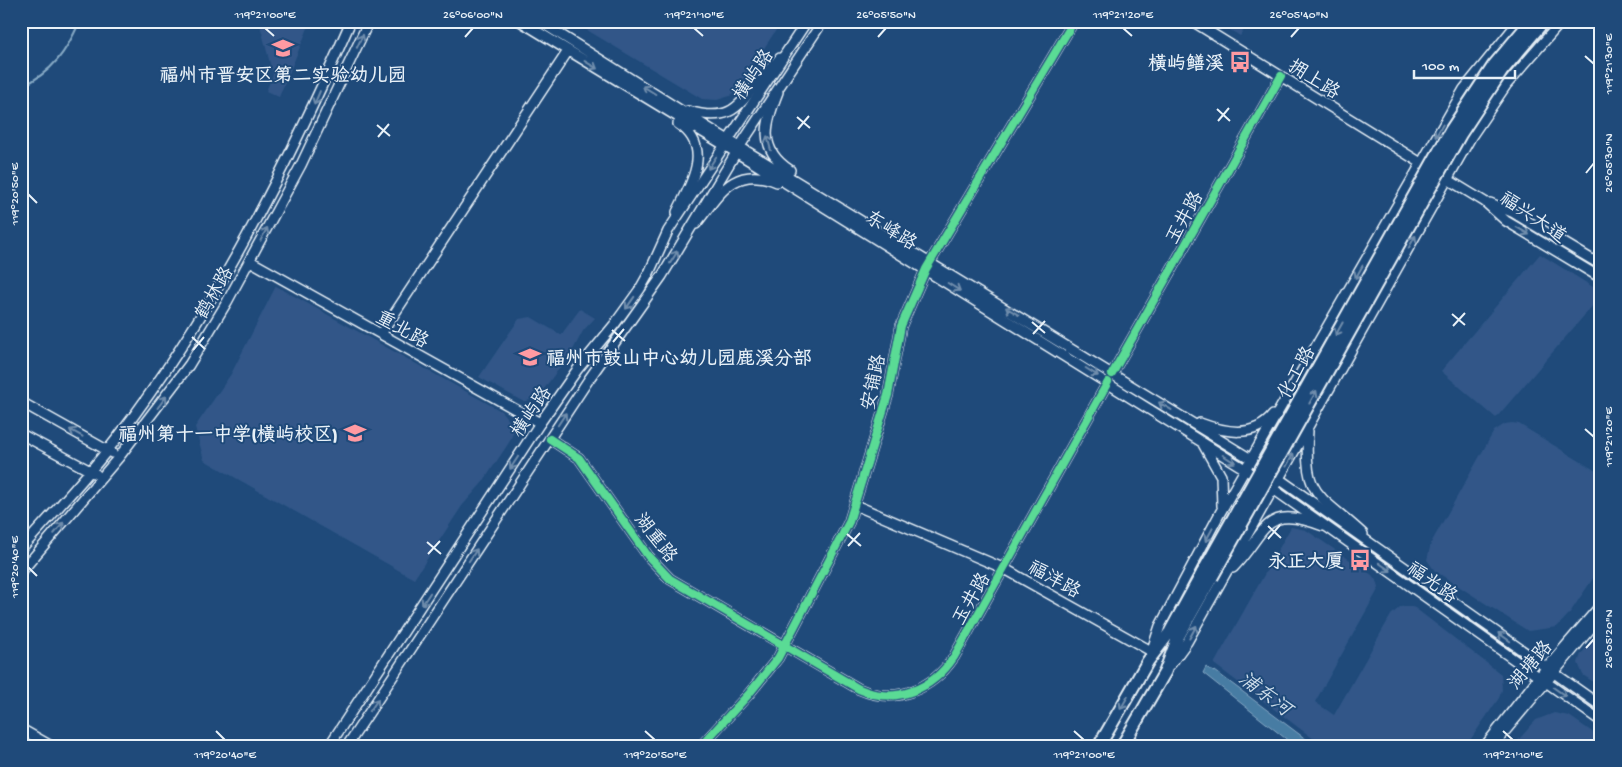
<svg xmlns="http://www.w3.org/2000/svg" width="1622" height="767" font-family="'Gochi Hand','LXGW WenKai TC',sans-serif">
<rect width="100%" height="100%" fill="#1f4a7a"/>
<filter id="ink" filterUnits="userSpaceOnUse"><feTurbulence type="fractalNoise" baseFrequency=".02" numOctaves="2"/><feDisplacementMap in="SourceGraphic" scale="10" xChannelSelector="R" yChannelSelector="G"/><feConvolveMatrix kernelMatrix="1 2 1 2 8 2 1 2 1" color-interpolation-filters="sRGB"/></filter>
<g filter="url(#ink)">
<path fill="#315788" d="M259 21H311L279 97 266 91 273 75Z
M572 21H782L738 88 730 96 717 100 702 99Z
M1216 21H1250L1240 36Z
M1540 254 1601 292V296L1496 418 1441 371Z
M276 286 501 411 512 424 514 430 510 441 483 482 462 506 414 579 204 460 195 427 231 374Z
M580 309 595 318 583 331 574 348 538 397 527 401H522L479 377 519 319 531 317 561 335Z
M1512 423 1519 424 1601 474V572L1598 571 1569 614 1557 627 1528 631 1435 571 1427 560 1431 543 1494 431 1505 424Z
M1291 527 1306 530 1372 575 1378 583 1379 588 1315 702 1334 715 1391 615 1400 607 1409 606 1415 608 1501 674 1502 690 1499 698 1466 746H1323L1214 664Z
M1601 630V687L1583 675 1578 663 1581 654Z
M1554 713 1569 716 1575 720 1601 738V746H1513L1536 720Z"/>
<path fill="#467ba3" stroke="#87aac5" d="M1206 667 1214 672 1215 671 1315 746H1295L1203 673Z"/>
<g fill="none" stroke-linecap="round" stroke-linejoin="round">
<path stroke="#87aac5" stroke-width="2" d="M21 87C53 72 66 52 80 21"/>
<g stroke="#e8f1f8" stroke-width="12">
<path id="secondary" d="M520 21 752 162 1245 469
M539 21 712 130 1251 459
M1192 21 1421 163
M778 92C766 122 757 149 790 170
M688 111C728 122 736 110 759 81 765 73 773 65 780 58
M677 212C691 183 714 147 678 124
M696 224C719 195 734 164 777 182
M250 261 540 423
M381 334 568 51
M1112 374 1281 76
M21 402 112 453
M1200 423C1224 432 1254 439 1273 415
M1308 431C1303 498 1319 493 1363 534
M21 434 96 474
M550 439 579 458 648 556 670 579 859 689C895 705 932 690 954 657L1108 382
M1203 444 1221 476 1222 506
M855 505 1005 569 1151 651
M21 549C54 512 88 476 118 437 215 310 287 167 351 21
M1233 568C1268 531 1263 503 1323 526
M21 572 119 457 189 365 227 302 301 165 369 21
M1151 653 1160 626 1220 513 1448 117 1464 89 1519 21
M1171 664 1187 642 1471 137 1507 84 1562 21
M21 729 51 746
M701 746 748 695 778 658 849 522 888 395 901 326 926 269 1074 21
M1485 746 1539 677 1601 605
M1496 746 1501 736 1601 616"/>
</g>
<g stroke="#e8f1f8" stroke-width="12">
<path id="primary" d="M1421 163 1485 202 1506 221 1601 278
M1490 203 1512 212 1601 265
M1251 459 1601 706
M1245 469 1601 721
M329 746 540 423 577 370 614 325 640 289 649 273 668 231 807 21
M347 746 589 379 662 276 740 146 823 21"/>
</g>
<g stroke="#e8f1f8" stroke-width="15">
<path id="highway" d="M1099 746 1148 661 1170 632 1203 572
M1122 746 1165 672 1178 637 1212 577"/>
</g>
<use href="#secondary" stroke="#1f4a7a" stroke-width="9"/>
<use href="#primary" stroke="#1f4a7a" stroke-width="9"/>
<use href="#highway" stroke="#1f4a7a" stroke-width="11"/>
<g stroke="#e8f1f8" stroke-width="15" stroke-linecap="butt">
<path id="highway-bridge" d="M1203 572 1451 130 1494 65 1531 21
M1212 577 1460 135 1502 71 1544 21"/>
</g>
<use href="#highway-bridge" stroke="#1f4a7a" stroke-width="11"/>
<g stroke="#1f4a7a" stroke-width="11">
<path id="cycleway" d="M1112 374 1281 76
M550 439 579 458 648 556 670 579 859 689C895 705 932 690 954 657L1108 382
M701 746 748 695 778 658 849 522 888 395 901 326 926 269 1074 21"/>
</g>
<use href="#cycleway" stroke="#5adb95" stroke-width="8"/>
</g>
<defs><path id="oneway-shaft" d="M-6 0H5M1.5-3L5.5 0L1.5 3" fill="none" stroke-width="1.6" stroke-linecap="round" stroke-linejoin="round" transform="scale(1.25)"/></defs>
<g stroke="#6f8dac">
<use href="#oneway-shaft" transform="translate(360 41) rotate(-65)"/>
<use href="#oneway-shaft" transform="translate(591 65) rotate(31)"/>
<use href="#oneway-shaft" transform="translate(649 90) rotate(-148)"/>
<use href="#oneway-shaft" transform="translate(317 98) rotate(113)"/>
<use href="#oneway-shaft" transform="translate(1439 131) rotate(120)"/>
<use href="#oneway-shaft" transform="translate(769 143) rotate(-105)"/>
<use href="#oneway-shaft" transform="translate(712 163) rotate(123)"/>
<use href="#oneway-shaft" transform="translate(1523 231) rotate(31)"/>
<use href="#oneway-shaft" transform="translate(264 234) rotate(-62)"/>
<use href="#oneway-shaft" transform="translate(1412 242) rotate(-61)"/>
<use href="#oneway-shaft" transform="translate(674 257) rotate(-58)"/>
<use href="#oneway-shaft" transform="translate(1359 272) rotate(120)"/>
<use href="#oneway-shaft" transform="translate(954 287) rotate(32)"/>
<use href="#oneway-shaft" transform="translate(630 303) rotate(125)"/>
<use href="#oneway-shaft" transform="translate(1012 311) rotate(-149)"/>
<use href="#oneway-shaft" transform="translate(1339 329) rotate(119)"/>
<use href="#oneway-shaft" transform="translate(1092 372) rotate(32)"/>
<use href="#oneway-shaft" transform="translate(1313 397) rotate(-61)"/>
<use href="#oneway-shaft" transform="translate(162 402) rotate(-53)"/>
<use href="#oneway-shaft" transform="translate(1165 406) rotate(-149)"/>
<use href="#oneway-shaft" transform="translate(562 419) rotate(-57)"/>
<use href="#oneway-shaft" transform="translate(76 433) rotate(-151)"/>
<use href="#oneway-shaft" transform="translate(1229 459) rotate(32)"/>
<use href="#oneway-shaft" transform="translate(1290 460) rotate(-61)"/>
<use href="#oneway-shaft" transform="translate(514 463) rotate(123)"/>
<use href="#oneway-shaft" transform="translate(59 528) rotate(-50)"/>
<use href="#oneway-shaft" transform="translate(1209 535) rotate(118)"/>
<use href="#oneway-shaft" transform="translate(473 555) rotate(-56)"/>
<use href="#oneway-shaft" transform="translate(1385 567) rotate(35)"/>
<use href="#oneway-shaft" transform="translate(426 599) rotate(123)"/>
<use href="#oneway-shaft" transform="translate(1193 632) rotate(-61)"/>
<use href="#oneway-shaft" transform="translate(1504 637) rotate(-145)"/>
<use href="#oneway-shaft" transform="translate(1560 692) rotate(35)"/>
<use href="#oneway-shaft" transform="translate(1124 703) rotate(120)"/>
<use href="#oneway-shaft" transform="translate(374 705) rotate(-56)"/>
</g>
</g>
<path fill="none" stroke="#e8f1f8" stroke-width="2" d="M265 28 274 36M694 28 703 36M1123 28 1132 36M465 37 473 28M878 37 886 28M1291 37 1299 28M1585 56 1594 64M1217 109 1230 121M797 117 810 128M1218 121 1229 108M377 125 390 136M798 129 809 116M378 137 389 124M1586 173 1594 163M28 194 37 203M1452 314 1465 325M1032 322 1045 333M1453 326 1465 313M612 330 625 341M1033 334 1045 321M192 337 205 349M613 342 624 329M193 350 204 337M1585 429 1594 437M1268 526 1281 538M847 534 861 546M1268 539 1280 525M427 542 441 554M848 546 860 533M428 554 440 541M28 567 37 576M1586 648 1594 639M216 731 225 740M645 731 655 740M1074 731 1084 740M1503 731 1513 740"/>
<defs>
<g id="school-bare" transform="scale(1.725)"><path d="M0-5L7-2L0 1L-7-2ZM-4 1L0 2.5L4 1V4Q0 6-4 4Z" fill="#ff9aa2" stroke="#1f4a7a" stroke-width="2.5" paint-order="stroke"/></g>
<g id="bus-bare" transform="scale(1.725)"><path d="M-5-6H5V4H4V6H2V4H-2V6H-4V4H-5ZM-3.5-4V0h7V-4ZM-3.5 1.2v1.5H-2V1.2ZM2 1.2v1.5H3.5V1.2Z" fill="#ff9aa2" stroke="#1f4a7a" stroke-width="2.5" paint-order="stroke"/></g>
</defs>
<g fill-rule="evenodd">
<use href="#school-bare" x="283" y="48"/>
<use href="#bus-bare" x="1240" y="62"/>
<use href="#school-bare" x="530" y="357"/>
<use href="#school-bare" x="355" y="433"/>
<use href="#bus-bare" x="1360" y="560"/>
</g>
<g text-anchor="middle" stroke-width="4" stroke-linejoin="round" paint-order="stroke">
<g font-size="19" font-weight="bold" fill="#e8f1f8" stroke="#1f4a7a" text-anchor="end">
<text x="1224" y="69">横屿鳝溪</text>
<text x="283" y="81" text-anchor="middle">福州市晋安区第二实验幼儿园</text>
<text x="546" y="364" text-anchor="start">福州市鼓山中心幼儿园鹿溪分部</text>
<text x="338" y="440">福州第十一中学(横屿校区)</text>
<text x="1344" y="567">永正大厦</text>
</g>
<g font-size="19" fill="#e8f1f8" stroke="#1f4a7a">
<text transform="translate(752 74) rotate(-56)" y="7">横屿路</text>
<text transform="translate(1315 78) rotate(32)" y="7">拥上路</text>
<text transform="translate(1534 216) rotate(34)" y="7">福兴大道</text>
<text transform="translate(1183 217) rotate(-61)" y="7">玉井路</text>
<text transform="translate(892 229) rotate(32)" y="7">东峰路</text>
<text transform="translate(213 292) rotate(-60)" y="7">鹤林路</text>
<text transform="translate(403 328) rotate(29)" y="7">重北路</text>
<text transform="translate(1295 372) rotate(-61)" y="7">化工路</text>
<text transform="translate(872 382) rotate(-78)" y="7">安铺路</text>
<text transform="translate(530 411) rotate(-56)" y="7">横屿路</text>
<text transform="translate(657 537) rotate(52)" y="7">湖重路</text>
<text transform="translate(1055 578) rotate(29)" y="7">福洋路</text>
<text transform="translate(1433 581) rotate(35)" y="7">福光路</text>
<text transform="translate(970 598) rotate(-60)" y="7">玉井路</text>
<text transform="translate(1529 664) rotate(-50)" y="7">湖塘路</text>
</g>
<g font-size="20" font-style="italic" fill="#d0dfeb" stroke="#1f4a7a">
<text transform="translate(1266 693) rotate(37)" y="7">浦东河</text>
</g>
</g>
<rect width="1622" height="767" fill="none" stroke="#1f4a7a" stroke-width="55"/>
<path d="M1414 70v8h101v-8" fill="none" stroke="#e8f1f8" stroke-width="2.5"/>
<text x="1422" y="70" font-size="15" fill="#e8f1f8" stroke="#1f4a7a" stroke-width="4" paint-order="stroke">100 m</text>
<rect x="28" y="28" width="1566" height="712" fill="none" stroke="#e8f1f8" stroke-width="2"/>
<g font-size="12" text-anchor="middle" fill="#e8f1f8">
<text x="265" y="18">119°21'00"E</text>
<text x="473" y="18">26°06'00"N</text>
<text x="694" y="18">119°21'10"E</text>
<text x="886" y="18">26°05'50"N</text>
<text x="1123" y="18">119°21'20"E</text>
<text x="1299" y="18">26°05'40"N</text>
<text transform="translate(1608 64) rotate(-90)" y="4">119°21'30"E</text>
<text transform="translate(1608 163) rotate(-90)" y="4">26°05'30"N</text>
<text transform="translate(14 194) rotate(-90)" y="4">119°20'50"E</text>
<text transform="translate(1608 437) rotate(-90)" y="4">119°21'20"E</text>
<text transform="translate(14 567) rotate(-90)" y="4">119°20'40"E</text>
<text transform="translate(1608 639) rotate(-90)" y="4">26°05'20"N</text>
<text x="225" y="758">119°20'40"E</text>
<text x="655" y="758">119°20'50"E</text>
<text x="1084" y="758">119°21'00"E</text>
<text x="1513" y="758">119°21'10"E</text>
</g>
</svg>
